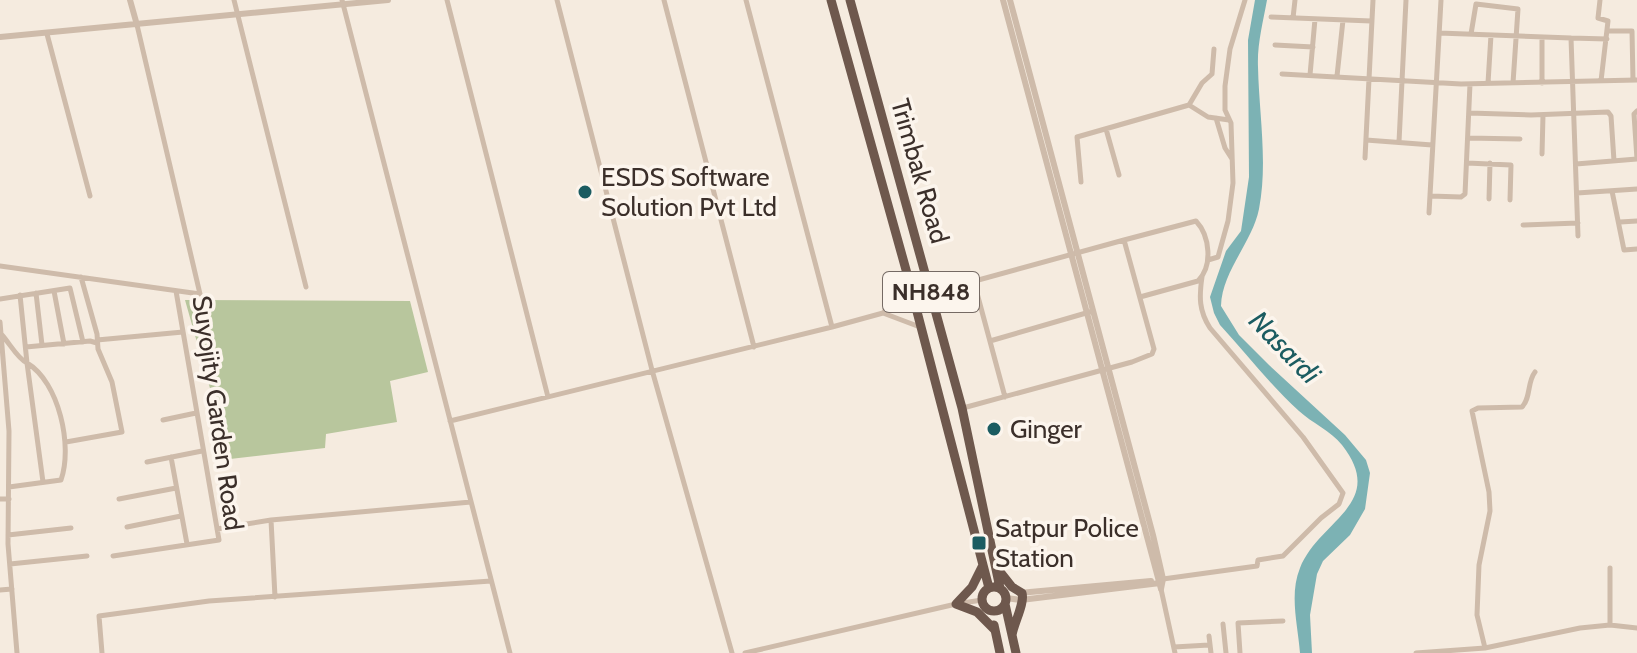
<svg xmlns="http://www.w3.org/2000/svg" width="1637" height="653" font-family="Cabin,sans-serif">
<rect width="100%" height="100%" fill="#f5ebdf"/>
<path fill="#b8c69d" d="M185 300 410 301 428 372 390 381 397 422 326 434 325 448 230 459Z"/>
<path fill="#7cb2b4" d="M1255 0H1267C1263 22 1257 45 1258 67 1259 113 1268 163 1259 209 1252 243 1222 271 1221 306L1239 335 1269 365 1345 435 1366 460 1370 473 1365 509 1350 535 1323 561 1317 574 1310 615 1312 653H1300C1298 625 1289 595 1300 568 1319 520 1388 504 1342 445 1331 431 1312 423 1299 411 1270 385 1246 353 1220 325L1214 313 1210 297 1226 251 1241 231 1249 177 1248 40Z"/>
<g fill="none" stroke-linecap="round" stroke-linejoin="round">
<path stroke="#cebbaa" stroke-width="5" d="M234 0 306 287
M342 0 510 653
M447 0 548 397
M557 0 652 370 732 653
M664 0 754 347
M746 0 832 327
M1600 0 1598 18 1608 21 1601 81
M1271 17 1371 21
M1293 18 1295 0
M1607 31H1632L1633 80
M1439 33 1571 38 1578 236
M47 34 90 196
M1471 34 1476 4 1518 9 1513 83
M1571 38 1607 39
M1275 45 1313 47
M1282 74 1461 84 1637 80
M1310 75 1315 19
M1337 76 1343 20
M1488 83 1491 35
M1542 83V37
M1189 105 1208 117 1229 120
M1469 113 1531 115 1608 112 1611 116 1614 161
M1216 118 1225 148 1232 159
M1106 129 1119 175
M1468 138 1520 139
M1366 140 1432 145
M1399 142 1406 0
M1542 154 1543 115
M1365 158 1373 0
M1637 159 1634 114 1637 111
M1467 163 1511 165 1510 200
M1576 164 1637 159
M1081 182 1077 137 1189 105 1202 83 1212 74 1214 49
M1612 191 1624 250 1637 249
M1577 193 1637 189
M1430 196 1461 197 1465 194 1470 84
M1489 199 1490 163
M1429 213 1441 0
M1620 222 1637 221
M1523 225 1578 223
M1124 240 1196 221C1210 236 1213 266 1198 281L1140 297
M1208 260 1218 257 1228 221 1233 183 1231 123 1225 110V86L1230 49 1245 0
M0 266 200 294 137 25
M926 275 949 286
M908 278 895 300 883 313 920 327
M974 282 1005 397
M54 291 64 344
M36 293 42 345
M0 299 70 288 83 342
M937 307 942 298 954 289
M0 322 9 431 8 544 17 653
M2 335C10 344 18 359 27 363L43 482
M990 341 1093 311
M26 347 90 341 97 343V340L183 332
M163 420 196 413
M450 421 832 327 883 313 931 293 1124 240 1154 349 1152 354 1132 362 963 408
M66 442 122 432 112 382 98 349 97 334 81 277
M171 457 187 544
M147 462 202 451
M9 487 61 480C73 446 59 382 27 363L20 295
M0 499H9
M119 499 176 488
M271 520 275 597
M240 525 271 520 471 502
M127 527 181 516
M217 529 235 526
M8 535 71 528
M113 556 219 540 176 291
M10 564 87 556
M1163 579 1257 566 1258 560 1283 556 1321 518 1339 504 1343 493 1303 437 1210 328C1199 311 1199 297 1202 277
M1161 589 1175 653
M0 590 12 589
M1223 624 1226 653
M1610 625 1637 628
M1209 636 1211 653
M1174 647 1209 645
M1485 648 1580 628 1610 625V568
M102 653 99 616 209 601 491 581
M745 653 956 604 982 600
M1240 653 1238 623 1283 621
M1416 653 1485 648 1477 615 1479 565 1490 511 1489 492 1472 411 1478 408 1522 407C1531 398 1527 382 1535 372"/>
<path stroke="#cebbaa" stroke-width="6" d="M130 0 137 25
M1003 0 1161 589
M1010 0 1153 535 1163 579 1161 589
M0 37 388 0
M1019 593 1151 581
M1006 598 1021 600 1160 583"/>
<path stroke="#6e584d" stroke-width="9" d="M831 0 908 277 989 588
M850 0 962 408 1000 588
M982 567 972 587 956 604 977 612 995 630
M997 568 1012 587 1022 593C1025 603 1014 623 1012 635
M982 599a12 12 0 1 1 24 0a12 12 0 1 1-24 0Z
M1005 604 1016 653
M994 625 1000 653"/>
</g>
<g fill="#1b5c61" stroke="#fcf5ed" stroke-width="3">
<circle cx="585" cy="192" r="8"/>
<circle cx="994" cy="429" r="8"/>
<rect x="971" y="535" width="16" height="16" rx="4"/>
</g>
<g text-anchor="middle" stroke-width="7" stroke-linejoin="round" paint-order="stroke">
<rect fill="#fcf5ed" stroke="#756a64" stroke-width="2" x="883" y="272" width="96" height="40" rx="6"/>
<g font-size="24" font-weight="bold" fill="#3b2f2a">
<text x="931" y="300">NH848</text>
</g>
<g font-size="26" fill="#3b2f2a" stroke="#fcf5ed">
<text transform="translate(920 171) rotate(74)" y="9">Trimbak Road</text>
<text transform="translate(218 413) rotate(82)" y="9">Suyojity Garden Road</text>
</g>
<g font-size="26" fill="#3b2f2a" stroke="#fcf5ed" text-anchor="start">
<text x="601" y="186">ESDS Software<tspan x="601" dy="30">Solution Pvt Ltd</tspan></text>
<text x="1010" y="438">Ginger</text>
<text x="995" y="537">Satpur Police<tspan x="995" dy="30">Station</tspan></text>
</g>
<g font-size="28" font-style="italic" fill="#1b5c61" stroke="#fcf5ed">
<text transform="translate(1285 347) rotate(46)" y="10">Nasardi</text>
</g>
</g>
</svg>
